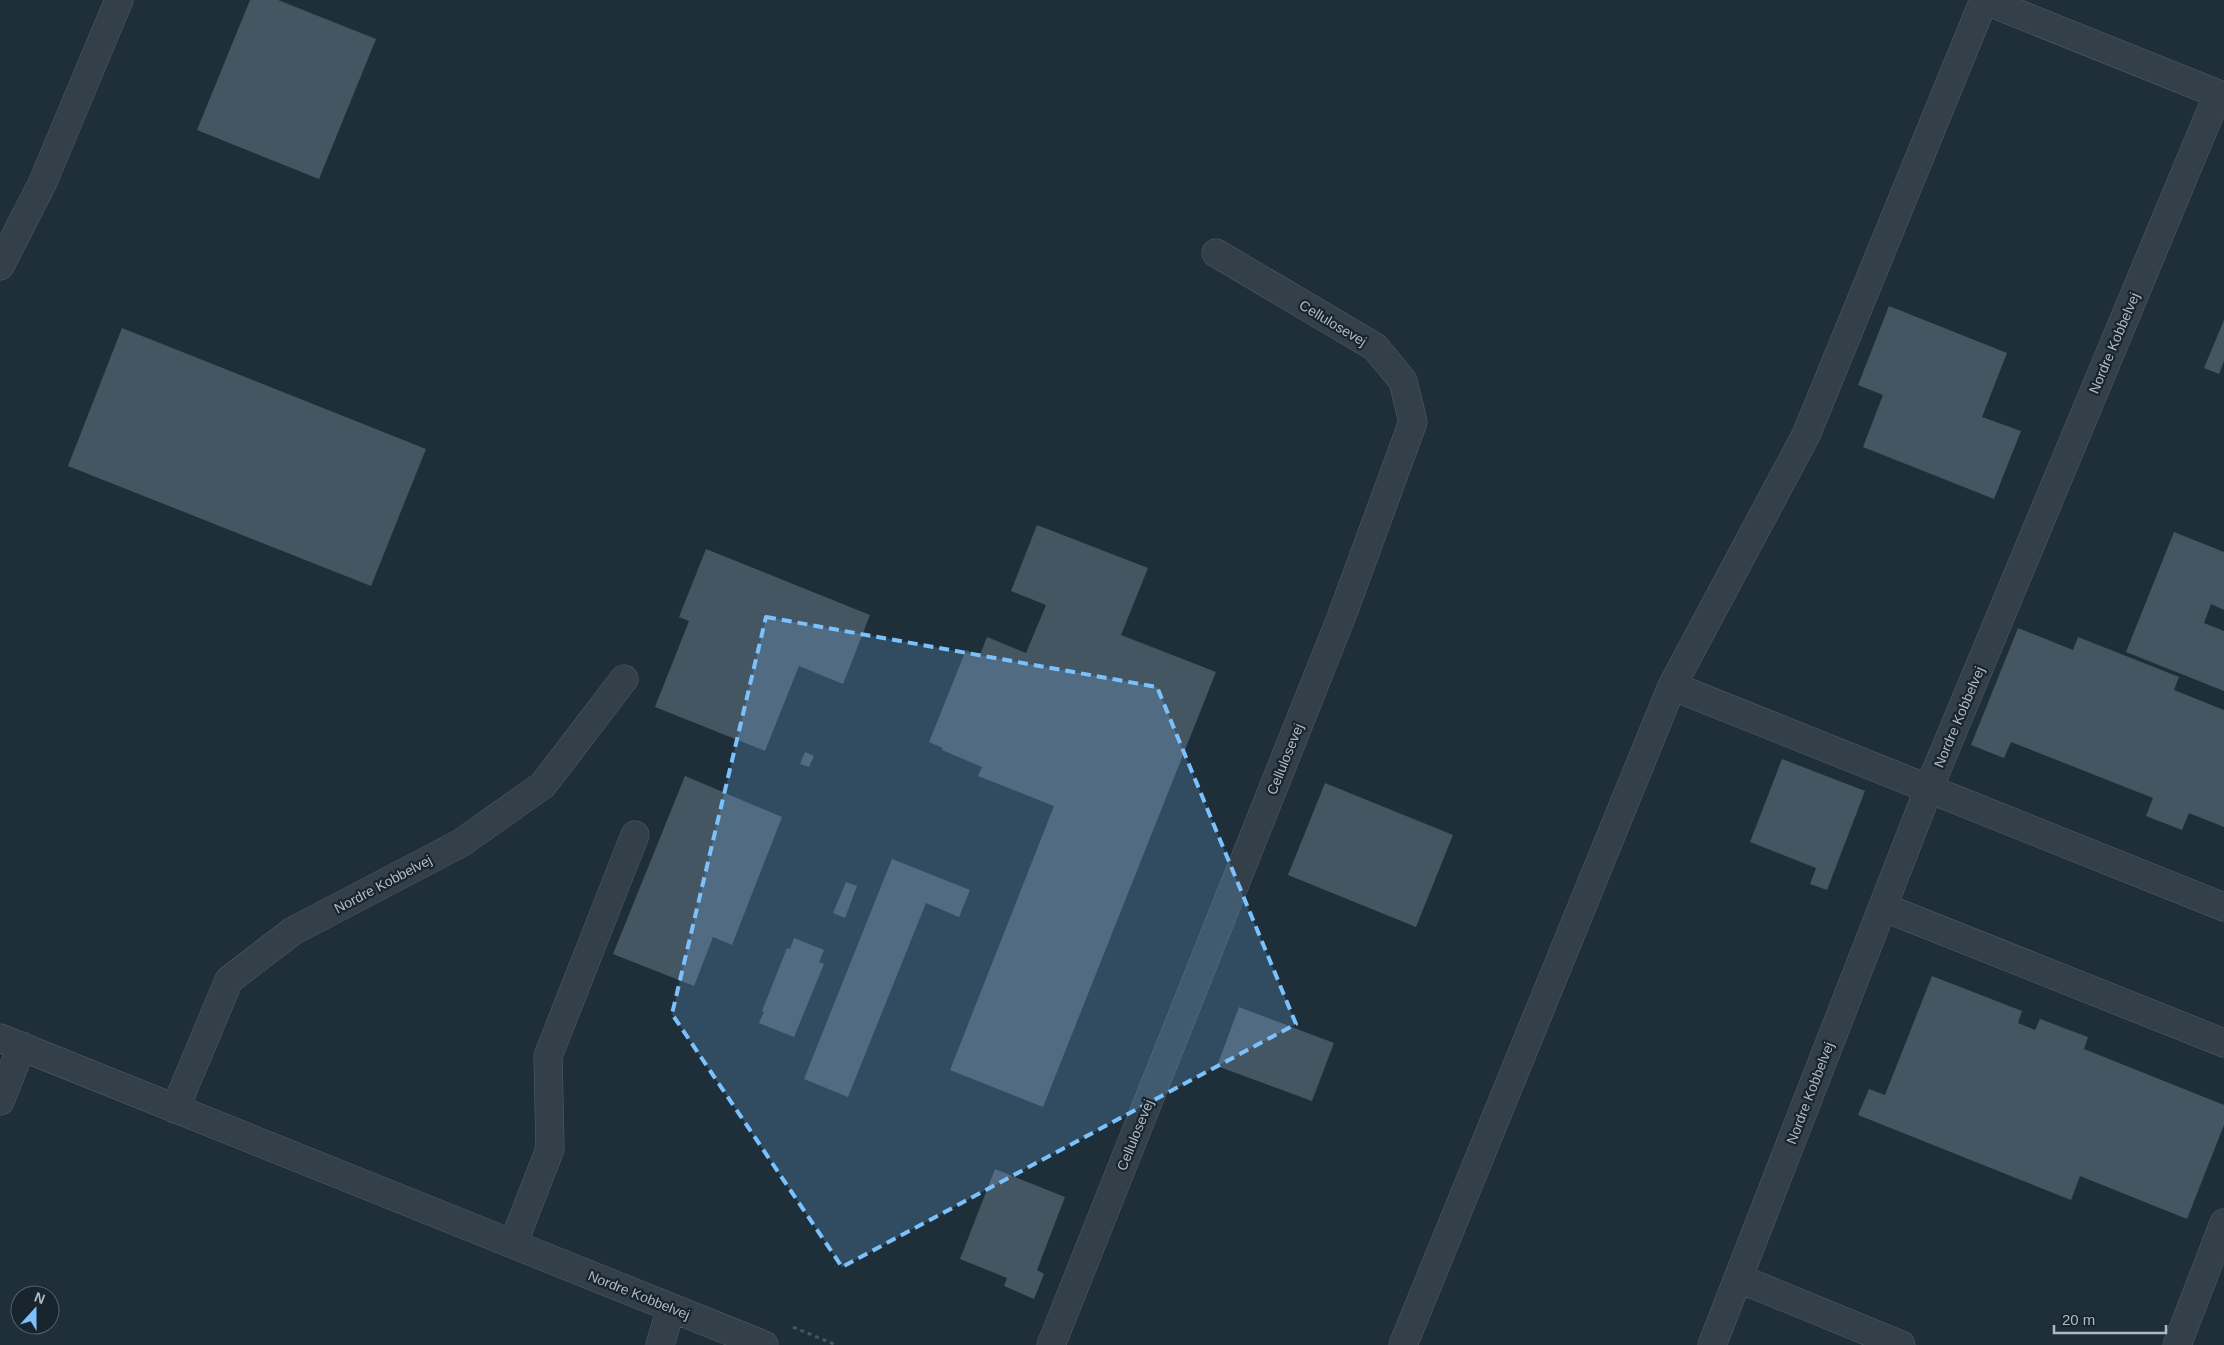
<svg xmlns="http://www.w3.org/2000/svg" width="2224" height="1345" font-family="Arial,sans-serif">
<rect width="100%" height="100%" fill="#1f2f39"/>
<path fill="#455663" d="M250 0H278L376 39 319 179 197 130Z
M1889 306 2007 353 1982 417 2021 431 1994 499 1863 447 1883 395 1858 385Z
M2224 320V361L2219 374 2204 368Z
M122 328 426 449 371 586 68 466Z
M1037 525 1148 568 1121 635 1216 672 1043 1107 950 1070 1054 806 978 776 982 767 942 750 943 748 929 742 966 650 980 655 987 637 1026 653 1046 605 1011 591Z
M2174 532 2224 552V610L2211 604 2204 623 2224 631V691L2126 652Z
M706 549 870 615 843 684 799 666 765 751 655 707 689 621 679 617Z
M2018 628 2073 650 2078 637 2179 677 2174 690 2224 710V827L2189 813 2182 830 2146 816 2153 798 2011 742 2004 758 1971 745Z
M805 752 814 756 809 767 800 764Z
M1782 759 1865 791 1827 890 1810 884 1816 868 1750 842Z
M685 776 782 817 732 945 713 937 694 986 613 954Z
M1325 783 1453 835 1416 927 1288 875Z
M892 859 970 890 959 917 926 903 848 1097 804 1079Z
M846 882 857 886 845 918 833 913Z
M794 938 824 950 819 962 824 964 794 1037 759 1023 764 1012 762 1011 787 948 790 949Z
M1932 976 2022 1011 2018 1023 2035 1030 2040 1019 2088 1037 2084 1049 2224 1105V1125L2187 1219 2080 1176 2071 1200 1858 1115 1869 1089 1885 1095Z
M1239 1007 1334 1043 1312 1101 1217 1066Z
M995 1169 1065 1197 1037 1270 1044 1274 1034 1299 1004 1286 1007 1278 960 1259Z"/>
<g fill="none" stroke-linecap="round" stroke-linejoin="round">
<g stroke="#515e67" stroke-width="29">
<path id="minor" d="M0 266 42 184 119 0
M1672 686 2224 907
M1883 907 2224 1043
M0 1038 764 1345
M0 1101 22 1046
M175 1109 229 980 293 931 461 843 543 785 624 679
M513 1244 550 1149 548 1056 635 835
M1738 1278 1901 1345
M660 1345 671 1308
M1051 1345 1341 618 1413 422 1403 381 1375 347 1216 253
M1403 1345 1672 686 1806 435 1984 0 2218 94 1929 788 1712 1345
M2177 1345 2224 1223"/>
</g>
<path stroke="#415958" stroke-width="3" stroke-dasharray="4 4" stroke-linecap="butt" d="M793 1327 836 1345"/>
<use href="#minor" stroke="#33404a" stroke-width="28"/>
</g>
<path fill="#7bc2fd" fill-opacity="0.2" stroke="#7bc2fd" stroke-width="4" stroke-dasharray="10 6" stroke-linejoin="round" d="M766 617 1157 687 1296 1024 842 1267 672 1014Z"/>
<g text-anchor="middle" stroke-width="4.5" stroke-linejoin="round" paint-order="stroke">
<g font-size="14" fill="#aebbc6" stroke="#19252e">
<text transform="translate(1333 323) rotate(31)" y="5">Cellulosevej</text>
<text transform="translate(2114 343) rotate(-67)" y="5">Nordre Kobbelvej</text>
<text transform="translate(1959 717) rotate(-67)" y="5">Nordre Kobbelvej</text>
<text transform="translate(1285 759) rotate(-68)" y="5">Cellulosevej</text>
<text transform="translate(383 884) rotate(-28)" y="5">Nordre Kobbelvej</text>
<text transform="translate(1810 1093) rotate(-69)" y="5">Nordre Kobbelvej</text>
<text transform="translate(1135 1135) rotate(-68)" y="5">Cellulosevej</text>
<text transform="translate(639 1295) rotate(22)" y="5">Nordre Kobbelvej</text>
</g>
</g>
<g transform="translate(35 1310) rotate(21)"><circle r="24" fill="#19252e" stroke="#55616b"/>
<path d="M0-4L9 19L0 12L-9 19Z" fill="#7bc2fd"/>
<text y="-8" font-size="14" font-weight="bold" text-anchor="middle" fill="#aebbc6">N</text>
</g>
<path d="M2054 1325v8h112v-8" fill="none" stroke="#aebbc6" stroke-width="2.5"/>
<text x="2062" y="1325" font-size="15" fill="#aebbc6" stroke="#19252e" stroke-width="4" paint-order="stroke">20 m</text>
</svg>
